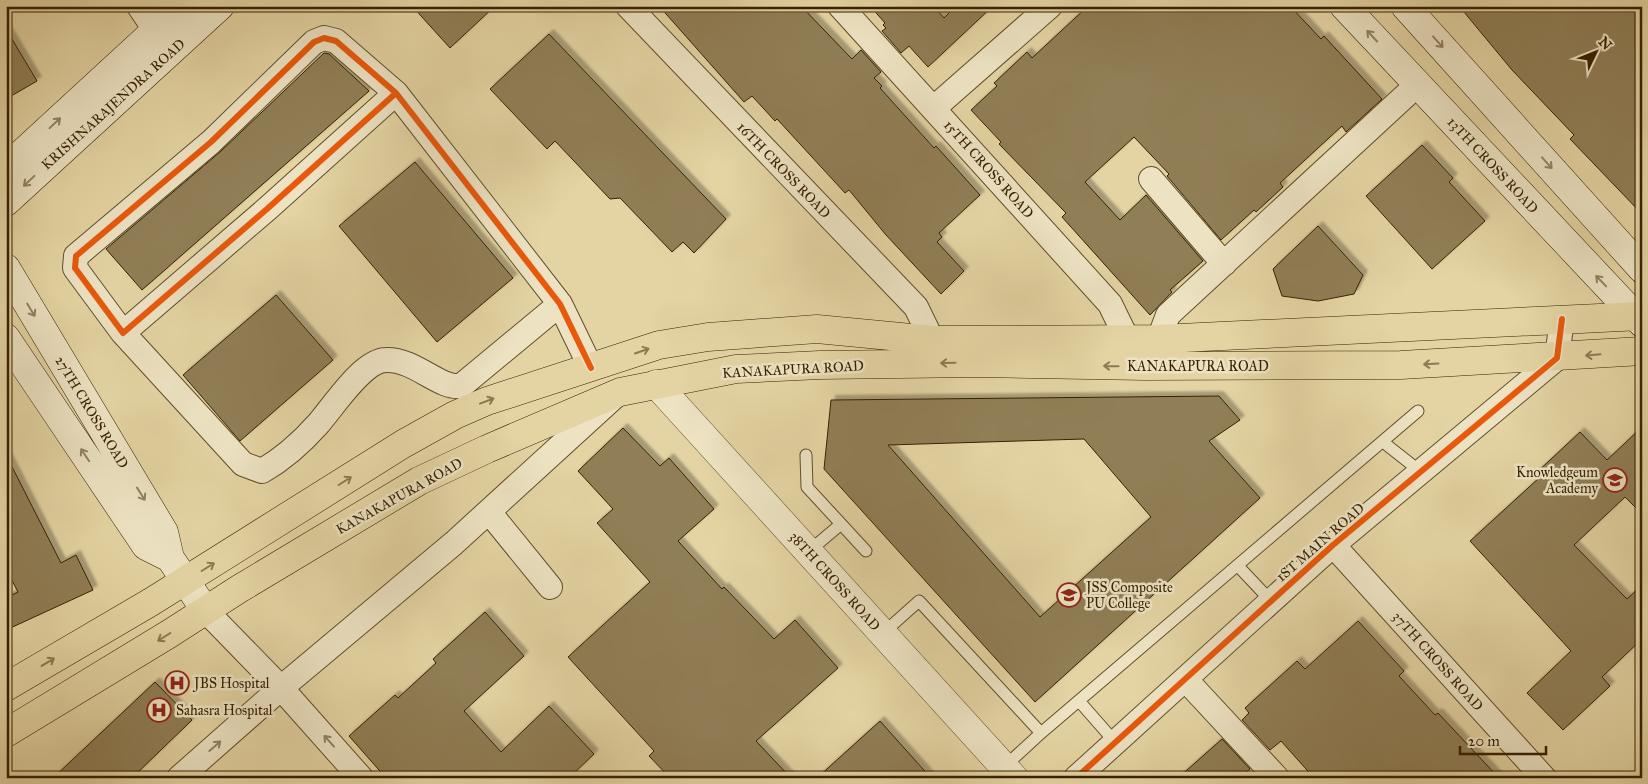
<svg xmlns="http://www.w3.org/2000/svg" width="1648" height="784" font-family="'IM FELL Great Primer',serif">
<defs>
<filter id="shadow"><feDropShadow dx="4.5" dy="-4.5" stdDeviation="1" flood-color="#0004"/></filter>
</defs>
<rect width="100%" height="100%" fill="#e4d4a3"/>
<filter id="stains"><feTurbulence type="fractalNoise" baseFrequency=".004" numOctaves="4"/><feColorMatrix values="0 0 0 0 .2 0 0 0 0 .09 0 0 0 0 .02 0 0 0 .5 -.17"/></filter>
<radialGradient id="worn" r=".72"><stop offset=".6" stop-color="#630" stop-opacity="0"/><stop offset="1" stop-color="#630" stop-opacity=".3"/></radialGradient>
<path fill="#907e56" stroke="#362102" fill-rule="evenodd" filter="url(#shadow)" d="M412 6H495L450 48Z
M659 6H801L852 59 861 50 881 72 874 78 882 86 880 88 934 148 936 146 980 195 939 233 942 237 937 242 964 271 941 294 886 235 849 190 845 193 777 119 775 121 752 96 744 102Z
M870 6H933L944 18 956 6H993L928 67 909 46 901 53 882 31 886 28 883 25 885 23Z
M1088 6H1290L1321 39 1324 36 1382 99 1346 132 1342 126 1280 183 1283 187 1256 212 1254 210 1221 240 1167 176 1169 174 1134 137 1085 182 1120 220 1146 195 1203 261 1170 290 1172 292 1150 315 1062 217 1066 213 999 144 1001 142 971 110 997 86 994 83 1027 52 1032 58Z
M1459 6H1642V214L1570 139 1574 135 1512 70Z
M6 29 37 81 6 99Z
M549 34 726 219 694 253 683 242 672 252 620 198 610 199 555 141 547 149 490 89Z
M324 53 329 54 369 91 142 290 106 249 220 152Z
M1422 145 1453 178 1449 182 1485 221 1432 269 1366 196Z
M415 162 513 278 437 342 339 226Z
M1318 226 1363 275 1354 294 1318 301 1282 296 1273 269Z
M276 295 333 360 240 441 183 375Z
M1219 396 1240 420 1209 441 1260 498 1035 702 824 469 831 400ZM1084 439 1151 517 1040 617 888 445Z
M1642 427V514L1625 497 1574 545 1627 599 1642 585V639L1602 677 1610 686 1563 730 1527 693 1571 651 1470 541 1539 478 1535 474 1580 432 1607 460Z
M623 428 660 466 669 458 714 509 678 541 722 589 724 587 774 639 795 620 838 668 756 741 791 778H670L649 756 654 751 568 657 650 582 597 523 613 509 578 471Z
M6 455 61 563 76 555 93 590 6 630V598L18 592 6 569Z
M485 612 524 656 464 711 501 752 549 706 594 754 569 778H386L349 736 395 695 398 698 436 663 433 659Z
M1358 621 1404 671 1399 676 1435 715 1438 713 1499 778H1314L1281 741 1270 750 1242 720 1249 713 1245 708 1297 661 1305 669Z
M155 682 192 720 132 778H53Z
M880 721 931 778H817Z
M1222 739 1250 769 1240 778H1178Z"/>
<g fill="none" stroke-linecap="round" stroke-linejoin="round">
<g stroke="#624e2a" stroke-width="13">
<path id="service" d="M1383 442 1421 472
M806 455 807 487 866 551
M808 552 841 524
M1238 566 1271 601
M882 634 919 601 1041 733
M1079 701 1115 742
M1004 767 1041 733 1418 411"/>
</g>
<g stroke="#624e2a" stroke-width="26">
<path id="minor" d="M139 6 166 46
M628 6 916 307 932 340
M840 6 1110 304 1127 339
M396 93 267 209 123 333 75 268 76 256 211 142 314 42 324 38 336 41 396 93 560 304 591 368
M934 108 1050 6
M1151 179 1224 264
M123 333 243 464 262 471C283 459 302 442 318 424 333 407 363 360 386 360 415 359 439 389 461 386L560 304
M1159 339 1168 315 1418 84
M489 512 550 587
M1333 545 1544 778
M205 610 281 688 361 778
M1185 679 1277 778
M179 778 281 688 454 543 613 398
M1076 778 1333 545 1557 358 1562 319"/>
</g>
<g stroke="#624e2a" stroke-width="29">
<path id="tertiary" d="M656 384 1014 778"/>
</g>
<g stroke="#362102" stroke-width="29">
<path id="secondary" d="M1344 6 1642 323
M1405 6 1642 269
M6 168 182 6
M6 202 220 6
M6 268 164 532 170 558 205 610
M6 338 146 546 170 558"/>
</g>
<g stroke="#362102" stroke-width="29">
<path id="primary" d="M6 687 151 602 403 444 455 415 487 401 659 345 708 337 817 329 932 340 1159 339 1642 316
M6 733 169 634 239 589 419 481 487 449 620 392 736 369 820 365 978 363 1145 366 1401 365 1642 351"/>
</g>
<use href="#service" stroke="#ede3c3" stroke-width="11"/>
<use href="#minor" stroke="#ede3c3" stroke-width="24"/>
<use href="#tertiary" stroke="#ede3c3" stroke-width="28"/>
<use href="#secondary" stroke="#ede3c3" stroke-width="28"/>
<use href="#primary" stroke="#e4d4a3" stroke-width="28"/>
<g stroke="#ede3c3" stroke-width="9">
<path id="cycleway" d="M396 93 267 209 123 333 75 268 76 256 211 142 314 42 324 38 336 41 396 93 560 304 591 368
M1076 778 1333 545 1557 358 1562 319"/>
</g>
<use href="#cycleway" stroke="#e8590c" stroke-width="6"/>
</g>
<defs><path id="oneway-shaft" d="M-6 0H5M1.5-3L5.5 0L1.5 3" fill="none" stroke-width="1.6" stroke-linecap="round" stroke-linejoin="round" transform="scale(1.25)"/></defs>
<g stroke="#928262">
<use href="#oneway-shaft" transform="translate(1372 36) rotate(-133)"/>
<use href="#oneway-shaft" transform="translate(1438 42) rotate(48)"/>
<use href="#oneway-shaft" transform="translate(55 123) rotate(-43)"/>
<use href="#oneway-shaft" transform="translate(1547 163) rotate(48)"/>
<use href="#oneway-shaft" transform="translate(29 181) rotate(137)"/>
<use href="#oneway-shaft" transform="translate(1601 281) rotate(-134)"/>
<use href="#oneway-shaft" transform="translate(31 310) rotate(59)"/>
<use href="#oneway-shaft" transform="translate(85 455) rotate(-124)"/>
<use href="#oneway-shaft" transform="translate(141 494) rotate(58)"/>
<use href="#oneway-shaft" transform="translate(329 741) rotate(-132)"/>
<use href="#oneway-shaft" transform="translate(215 746) rotate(-41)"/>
</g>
<g stroke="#8d7a52">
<use href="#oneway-shaft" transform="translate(642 351) rotate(-19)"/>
<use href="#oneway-shaft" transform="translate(1593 355) rotate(175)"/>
<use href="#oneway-shaft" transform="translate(948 363) rotate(179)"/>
<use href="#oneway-shaft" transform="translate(1431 364) rotate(177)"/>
<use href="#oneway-shaft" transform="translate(1111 366) rotate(-179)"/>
<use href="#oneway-shaft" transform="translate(487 401) rotate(-21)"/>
<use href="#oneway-shaft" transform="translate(345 481) rotate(-32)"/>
<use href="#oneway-shaft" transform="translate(208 567) rotate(-32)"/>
<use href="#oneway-shaft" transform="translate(164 637) rotate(148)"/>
<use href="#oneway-shaft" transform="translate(48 662) rotate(-31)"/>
</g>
<defs>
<g id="school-ring" transform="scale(1.25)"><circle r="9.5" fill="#ede3c3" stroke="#8f2418" stroke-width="1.5"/><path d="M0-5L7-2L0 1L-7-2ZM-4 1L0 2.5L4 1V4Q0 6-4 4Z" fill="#8f2418"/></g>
<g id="hospital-ring" transform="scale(1.25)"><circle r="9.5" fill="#ede3c3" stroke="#8f2418" stroke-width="1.5"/><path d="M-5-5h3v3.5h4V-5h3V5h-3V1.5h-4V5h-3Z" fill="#8f2418"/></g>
</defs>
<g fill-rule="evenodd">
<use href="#school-ring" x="1615" y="480"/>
<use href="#school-ring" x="1069" y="595"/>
<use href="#hospital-ring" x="177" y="683"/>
<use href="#hospital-ring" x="159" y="710"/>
</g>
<g text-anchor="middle" stroke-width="5" stroke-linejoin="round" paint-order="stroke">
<g font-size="14" fill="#362102" stroke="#ede3c3">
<text transform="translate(113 104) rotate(-42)" y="5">KRISHNARAJENDRA ROAD</text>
<text transform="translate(1493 165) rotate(47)" y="5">13TH CROSS ROAD</text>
<text transform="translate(989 169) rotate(48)" y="5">15TH CROSS ROAD</text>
<text transform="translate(784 170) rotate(46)" y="5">16TH CROSS ROAD</text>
<text x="1198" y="371">KANAKAPURA ROAD</text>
<text transform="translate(793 369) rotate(-3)" y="5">KANAKAPURA ROAD</text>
<text transform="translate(92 412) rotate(59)" y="5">27TH CROSS ROAD</text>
<text transform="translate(399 496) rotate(-29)" y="5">KANAKAPURA ROAD</text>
<text transform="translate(1320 542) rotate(-41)" y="5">1ST MAIN ROAD</text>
<text transform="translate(835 581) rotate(48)" y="5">38TH CROSS ROAD</text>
<text transform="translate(1438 661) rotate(48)" y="5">37TH CROSS ROAD</text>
</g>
<g font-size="14" fill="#362102" stroke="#ede3c3" text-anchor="start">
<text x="1598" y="477" text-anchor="end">Knowledgeum<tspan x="1598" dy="16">Academy</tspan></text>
<text x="1086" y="592">JSS Composite<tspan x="1086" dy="16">PU College</tspan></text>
<text x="194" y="688">JBS Hospital</text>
<text x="176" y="715">Sahasra Hospital</text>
</g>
</g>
<rect width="1648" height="784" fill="none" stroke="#e4d4a3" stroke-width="25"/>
<rect x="8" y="8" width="1633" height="769" fill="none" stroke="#362102" stroke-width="2.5"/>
<rect x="12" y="12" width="1623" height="759" fill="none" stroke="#362102"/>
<g transform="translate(1596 52) rotate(47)" stroke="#ede3c3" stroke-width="4" paint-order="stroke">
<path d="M0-4L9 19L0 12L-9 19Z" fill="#362102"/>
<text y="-8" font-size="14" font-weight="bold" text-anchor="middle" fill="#362102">N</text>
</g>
<path d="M1460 746v8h86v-8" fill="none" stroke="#362102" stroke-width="2.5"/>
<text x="1468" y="746" font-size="15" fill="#362102" stroke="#ede3c3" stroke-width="4" paint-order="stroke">20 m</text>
<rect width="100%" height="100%" filter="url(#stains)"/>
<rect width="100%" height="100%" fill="url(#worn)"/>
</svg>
